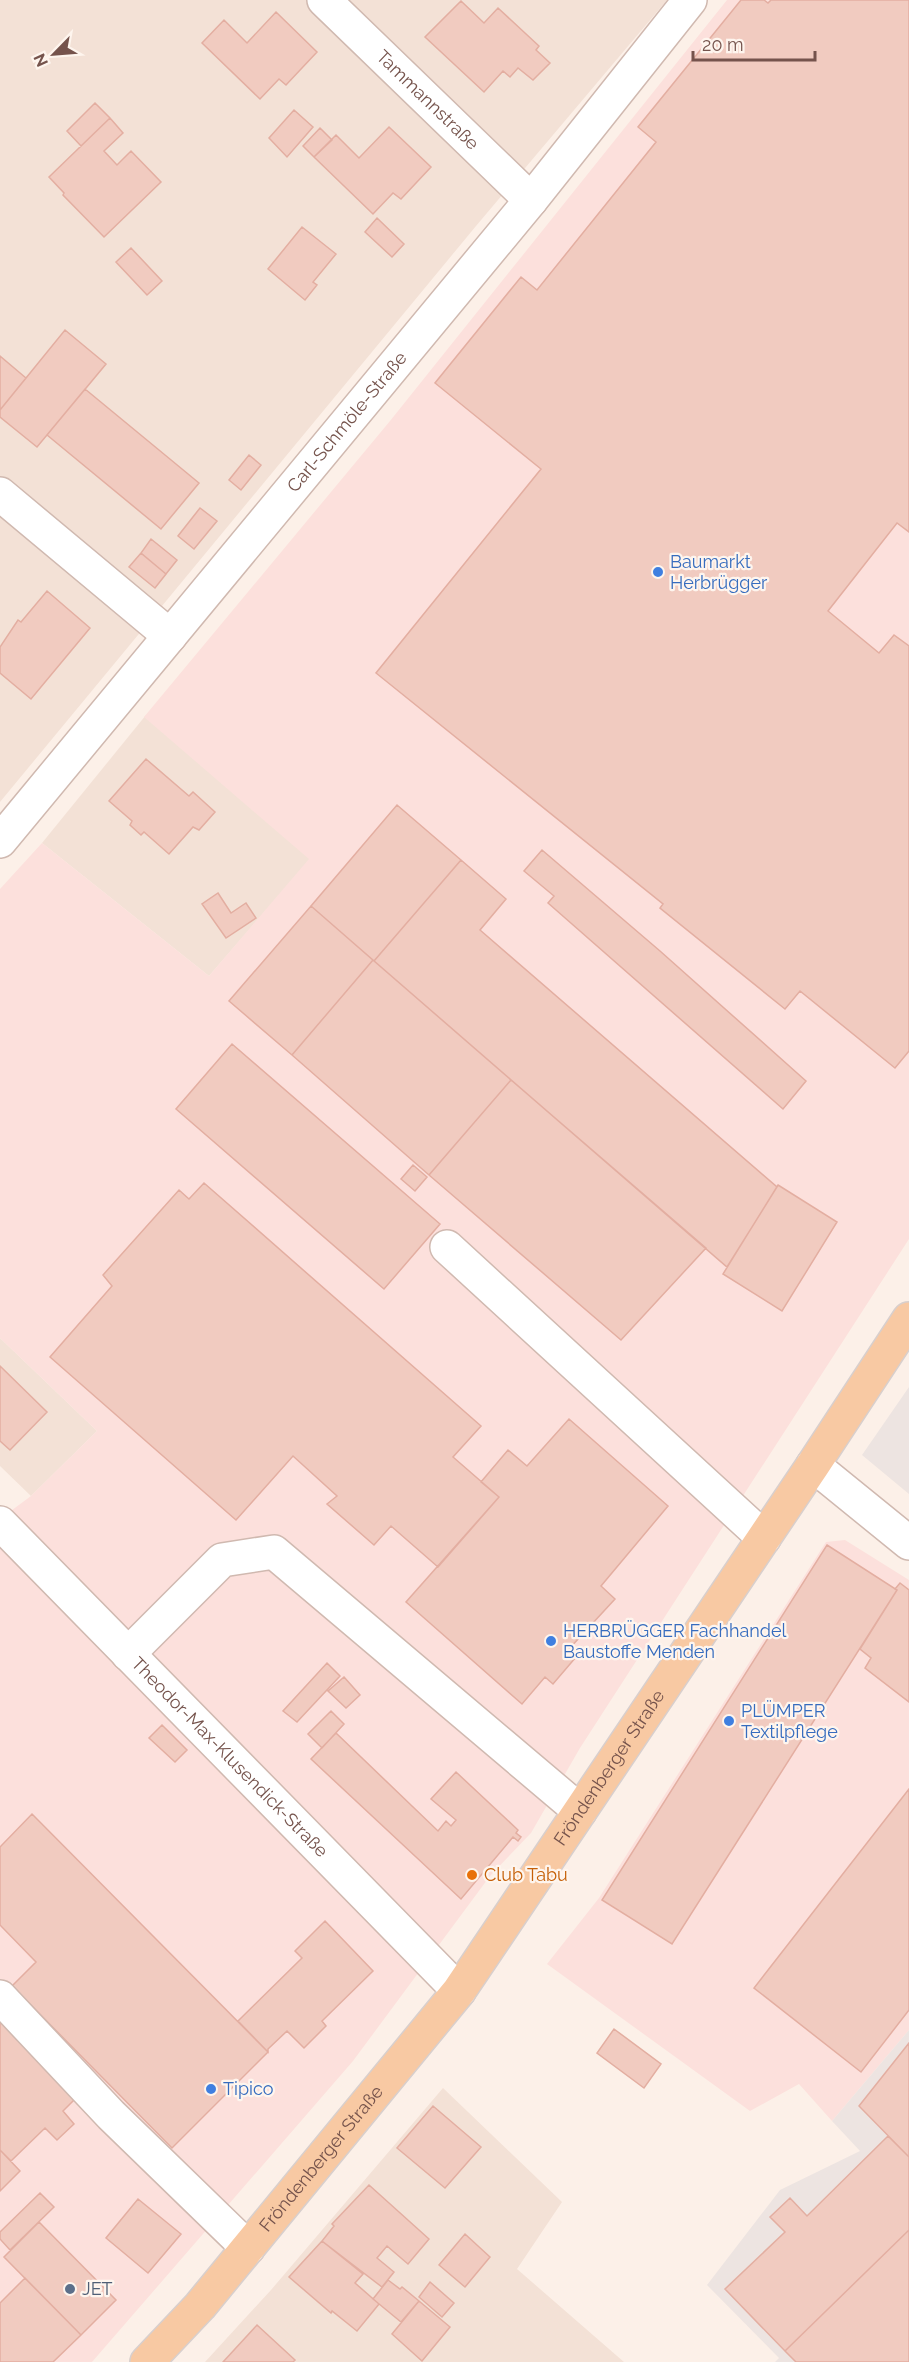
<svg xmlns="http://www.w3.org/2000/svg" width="909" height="2362" font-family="Raleway,sans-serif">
<rect width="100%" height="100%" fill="#fcf0e8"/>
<path fill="#f3e1d6" d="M0 0H667L476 226 0 802Z
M146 715 311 858 209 976 42 843Z
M0 1338 97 1431 31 1496 0 1466Z
M443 2088 562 2202 517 2269 624 2362H205L271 2290Z"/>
<path fill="#fce0dc" d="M727 0H909V1239L580 1748 531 1833 490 1876 353 2061 92 2362H0V1519L31 1496 97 1431 0 1338V889L42 843 209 976 309 859 144 717 390 421Z
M845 1540 909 1580V2030L832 2121 799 2084 750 2111 547 1964 599 1898 826 1542Z"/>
<path fill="#ede4e1" d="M909 1387V1494L862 1455Z
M909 2030V2362H775L779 2358 707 2285 780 2190 860 2151 832 2121Z"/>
<path fill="#f1cbc0" stroke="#e3aea1" stroke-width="1.5" d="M741 0H764L768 3 771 0H909V532L897 523 828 611 879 653 894 635 909 646V1051L895 1068 800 991 785 1009 660 908 663 904 376 673 541 469 435 383 521 277 537 290 656 142 638 127Z
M461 1 484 23 498 8 539 46 536 50 550 63 533 80 518 68 510 77 503 71 484 92 425 37Z
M276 12 317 52 286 85 279 79 260 99 202 43 224 20 247 43Z
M95 103 110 118 81 146 67 131Z
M294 110 313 127 287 157 269 138Z
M110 118 123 133 104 151 117 165 131 151 161 182 104 237 63 195 64 193 49 177Z
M389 127 431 167 401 199 393 193 373 214 314 157 336 135 359 158Z
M320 128 332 140 314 157 303 146Z
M377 218 404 244 392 257 365 232Z
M302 227 336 254 313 282 317 285 305 300 268 269Z
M131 248 162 281 147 295 116 262Z
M65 330 106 364 37 447 0 417V410Z
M0 356 26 378 0 410Z
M85 389 199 483 161 529 47 435Z
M249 455 261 465 241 490 229 480Z
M200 508 217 521 194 549 178 536Z
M151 539 177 560 166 574 141 553Z
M141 553 166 574 155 588 129 567Z
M47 591 90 628 31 699 0 673V647L18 620 21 622Z
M146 759 189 796 193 792 215 812 199 830 193 827 169 854 144 832 141 835 130 825 132 821 109 801Z
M397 805 461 860 374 961 311 906Z
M542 850 660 951 806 1081 783 1109 548 903 554 896 524 871Z
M461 860 506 899 480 930 777 1187 727 1267 374 961Z
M218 893 231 913 246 903 256 918 226 938 202 904Z
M311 906 373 960 292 1055 229 1001Z
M373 960 511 1080 429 1175 292 1055Z
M232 1044 440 1224 384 1289 176 1109Z
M511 1080 706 1248 621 1340 429 1175Z
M413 1165 427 1177 415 1191 401 1179Z
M204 1183 481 1426 453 1457 499 1497 438 1567 391 1526 374 1545 327 1504 337 1496 293 1456 236 1520 50 1357 112 1286 103 1275 179 1190 189 1199Z
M778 1185 837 1222 782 1311 723 1274Z
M0 1366 47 1412 10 1450 0 1441Z
M569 1419 668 1506 601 1586 615 1599 568 1650 576 1657 553 1684 545 1677 522 1704 406 1602 499 1497 481 1482 508 1450 527 1466Z
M827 1545 897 1590 672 1944 602 1900Z
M900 1583 909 1590V1702L865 1668 871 1658 860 1649 897 1590 895 1589Z
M327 1663 340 1676 297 1722 283 1711Z
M344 1677 360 1695 346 1708 328 1691Z
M331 1711 344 1724 322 1748 308 1734Z
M162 1725 187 1750 175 1762 149 1738Z
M336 1733 438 1831 446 1821 451 1826 456 1820 431 1799 456 1772 518 1830 516 1833 521 1837 518 1841 513 1837 461 1899 311 1759Z
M909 1789V2010L861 2072 754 1988Z
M32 1814 268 2052 172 2148 12 1986 36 1962 0 1925V1847Z
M325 1921 373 1971 322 2021 326 2026 304 2048 287 2031 268 2049V2052L238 2021 302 1958 295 1951Z
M0 2019 77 2097 63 2111 74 2124 57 2140 45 2128 11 2161 0 2150Z
M614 2029 661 2064 644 2088 597 2053Z
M909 2043V2157L859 2106Z
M433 2106 481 2147 445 2188 397 2148Z
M888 2136 909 2157V2230L785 2351 725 2289 785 2232 770 2217 790 2198 807 2216Z
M0 2150 20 2171 0 2191Z
M369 2185 429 2239 408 2264 387 2246 377 2258 394 2272 382 2287 322 2241 334 2226 332 2224Z
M40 2193 54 2207 10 2250 0 2239V2232Z
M138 2199 181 2234 148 2273 106 2238Z
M39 2222 116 2300 81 2335 4 2257Z
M909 2230V2362H796L785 2351Z
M465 2234 490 2257 465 2287 439 2265Z
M322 2241 363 2274 355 2283 379 2304 357 2331 332 2311 331 2313 289 2277Z
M25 2278 81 2335 53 2362H0V2303Z
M388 2280 400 2289 402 2287 419 2301 401 2322 373 2299Z
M430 2282 454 2303 442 2317 419 2297Z
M419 2301 450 2327 422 2361 392 2334Z
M257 2325 295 2360 293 2362H223Z"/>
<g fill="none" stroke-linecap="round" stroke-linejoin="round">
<g stroke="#d0b9b0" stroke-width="36">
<g id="minor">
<path id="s1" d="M324 0 531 200"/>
<path d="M0 494 170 636"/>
<path id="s2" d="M0 841 531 200 690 0"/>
<path d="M447 1247 764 1538"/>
<path d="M813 1465 909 1543"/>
<path id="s3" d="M0 1523 459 1991"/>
<path d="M128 1654 222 1560 274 1552 580 1811"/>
<path d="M0 1997 111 2115 248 2248"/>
</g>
</g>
<g stroke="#d8cfcd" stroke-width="36">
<g id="major">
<path id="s4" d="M147 2362 200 2306 459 1991 813 1465 909 1319"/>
</g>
</g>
<use href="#minor" stroke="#fff" stroke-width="33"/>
<use href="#major" stroke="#f8c9a3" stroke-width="33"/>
</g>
<g fill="#3f7fe0" stroke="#fef5ee" stroke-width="2">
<circle cx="658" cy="572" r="6"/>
<circle cx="551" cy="1641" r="6"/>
<circle cx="729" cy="1721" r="6"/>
<circle cx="211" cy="2089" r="6"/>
</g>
<circle fill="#e8710a" stroke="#fef5ee" stroke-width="2" cx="472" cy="1875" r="6"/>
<circle fill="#5c6f8a" stroke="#fef5ee" stroke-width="2" cx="70" cy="2289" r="6"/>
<g text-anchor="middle" stroke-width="4.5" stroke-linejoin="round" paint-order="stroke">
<g font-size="18" fill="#75534c" stroke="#fef5ee">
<text dy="6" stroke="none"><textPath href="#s1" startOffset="144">Tammannstraße</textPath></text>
<text dy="6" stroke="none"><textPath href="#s2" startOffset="544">Carl-Schmöle-Straße</textPath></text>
<text dy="6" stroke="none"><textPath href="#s3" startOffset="328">Theodor-Max-Klusendick-Straße</textPath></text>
<text dy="6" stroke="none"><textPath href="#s4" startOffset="754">Fröndenberger Straße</textPath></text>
<text dy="6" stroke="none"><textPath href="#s4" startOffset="268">Fröndenberger Straße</textPath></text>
</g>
<g font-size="18" fill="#366cbe" stroke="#fef5ee" text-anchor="start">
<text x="670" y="568">Baumarkt<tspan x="670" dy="21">Herbrügger</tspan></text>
<text x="563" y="1637">HERBRÜGGER Fachhandel<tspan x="563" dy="21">Baustoffe Menden</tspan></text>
<text x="741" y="1717">PLÜMPER<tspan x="741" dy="21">Textilpflege</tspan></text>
<text x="223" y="2095">Tipico</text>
</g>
<g font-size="18" fill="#c56008" stroke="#fef5ee" text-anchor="start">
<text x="484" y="1881">Club Tabu</text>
</g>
<g font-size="18" fill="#4e5e75" stroke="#fef5ee" text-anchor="start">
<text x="82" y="2295">JET</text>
</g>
</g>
<g transform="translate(54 54) rotate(245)" stroke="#fef5ee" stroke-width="4.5" paint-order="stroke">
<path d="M0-4.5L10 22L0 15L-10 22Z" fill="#75534c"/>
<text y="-9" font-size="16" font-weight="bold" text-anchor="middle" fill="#75534c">N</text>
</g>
<path d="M693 51v9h122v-9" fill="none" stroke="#75534c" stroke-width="3"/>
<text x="702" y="51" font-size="18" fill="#75534c" stroke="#fef5ee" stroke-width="4.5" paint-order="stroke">20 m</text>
</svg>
